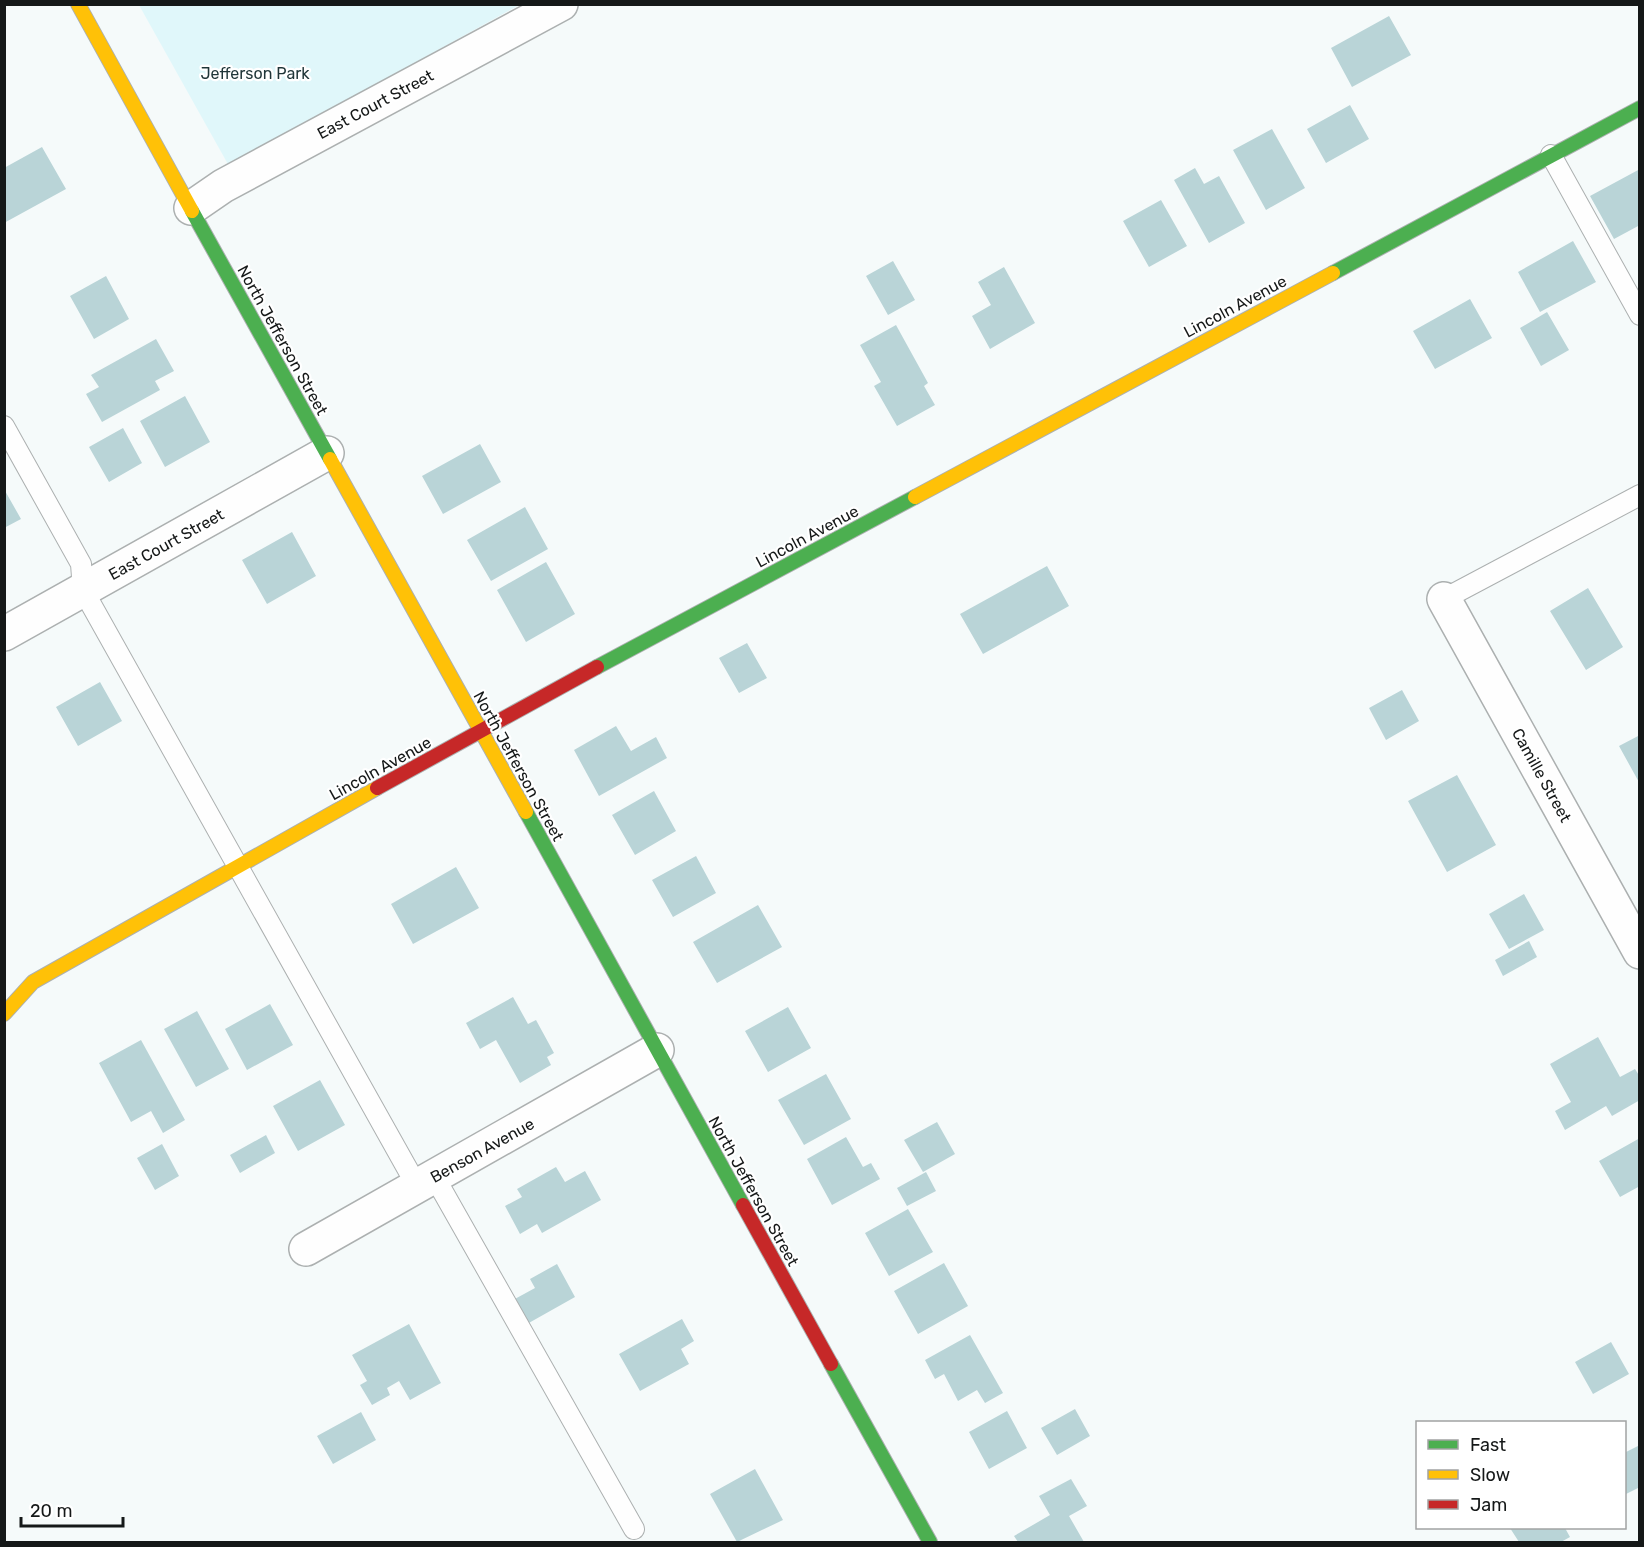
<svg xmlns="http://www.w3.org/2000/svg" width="1644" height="1547" font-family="Rubik,sans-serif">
<rect width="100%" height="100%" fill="#f5fafa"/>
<path fill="#e0f7fa" d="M139 5H519L229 166Z"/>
<path fill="#b9d4d7" d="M1389 16 1411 55 1352 87 1331 48Z
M1350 105 1369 139 1326 163 1307 129Z
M1272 129 1305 188 1266 210 1233 150Z
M42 147 66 189 4 223V168Z
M1195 168 1204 184 1219 176 1245 223 1209 243 1174 180Z
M1640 169V225L1614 239 1590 196Z
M1161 200 1187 246 1149 267 1123 221Z
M1573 241 1596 282 1540 312 1518 272Z
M893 261 915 300 888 315 866 276Z
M1004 267 1035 323 990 349 972 316 991 305 978 282Z
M106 276 129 319 94 339 70 296Z
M1470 299 1492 338 1435 369 1413 331Z
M1547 312 1569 350 1541 366 1520 328Z
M896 325 928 383 924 386 935 405 897 426 874 386 881 382 860 345Z
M156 339 174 371 155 381 160 390 102 422 86 394 99 387 91 375Z
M185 396 210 442 165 467 140 421Z
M123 428 142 463 109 482 89 447Z
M480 444 501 482 443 514 422 476Z
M4 489 21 519 4 528Z
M525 507 548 549 491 581 467 540Z
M292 532 316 576 267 604 242 560Z
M546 562 575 614 526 642 497 590Z
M1047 566 1069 606 983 654 960 614Z
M1588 588 1623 647 1586 670 1550 611Z
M747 643 767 678 739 693 719 658Z
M100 682 122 721 78 746 56 707Z
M1402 690 1419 721 1386 740 1369 708Z
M616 726 631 751 656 737 667 758 599 796 574 750Z
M1640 735V784L1619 746Z
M1457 775 1496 845 1447 872 1408 801Z
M654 791 676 831 635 855 612 815Z
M696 856 716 893 673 917 652 880Z
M456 867 479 908 413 944 391 904Z
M1524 894 1544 930 1509 949 1489 914Z
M758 905 782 947 717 983 693 942Z
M1529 941 1537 957 1503 976 1495 960Z
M513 997 528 1024 536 1020 554 1053 547 1057 551 1065 520 1083 496 1040 480 1049 466 1023Z
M270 1004 293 1045 247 1070 225 1029Z
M788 1007 811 1048 768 1072 745 1031Z
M197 1011 229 1069 196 1087 164 1029Z
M1598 1037 1620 1077 1635 1069 1640 1077V1100L1612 1116 1606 1106 1565 1130 1555 1111 1571 1102 1550 1064Z
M141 1040 185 1120 163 1133 151 1111 131 1122 99 1063Z
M826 1074 851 1119 804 1145 778 1100Z
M320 1080 345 1125 298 1151 273 1106Z
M937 1122 955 1154 923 1172 904 1140Z
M266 1135 275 1153 240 1173 230 1155Z
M846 1137 863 1167 871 1163 880 1179 832 1205 807 1159Z
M1640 1138V1186L1620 1197 1599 1161Z
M162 1144 179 1176 155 1190 137 1158Z
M556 1167 565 1182 585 1171 601 1200 542 1233 537 1224 520 1234 505 1206 522 1197 517 1189Z
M926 1172 936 1191 907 1206 897 1188Z
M908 1209 933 1252 889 1276 865 1233Z
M944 1263 968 1306 918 1334 894 1291Z
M557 1264 575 1297 527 1324 513 1300 535 1288 530 1279Z
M682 1319 694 1341 681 1349 689 1364 640 1391 619 1354Z
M409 1324 441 1383 410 1400 399 1381 387 1388 390 1395 372 1405 360 1385 367 1381 352 1355Z
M970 1335 1003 1393 985 1403 977 1390 958 1401 944 1374 935 1379 925 1360Z
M1611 1342 1629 1374 1593 1394 1575 1362Z
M1075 1409 1090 1436 1057 1455 1041 1428Z
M1007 1411 1027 1448 989 1469 969 1432Z
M361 1412 376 1440 333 1464 317 1436Z
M1640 1445V1487L1624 1495V1453Z
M755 1469 783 1520 737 1542 710 1494Z
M1071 1479 1087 1506 1069 1516 1084 1542H1018L1014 1536 1050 1515 1039 1496Z
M1510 1528H1565L1570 1537 1561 1542H1519Z"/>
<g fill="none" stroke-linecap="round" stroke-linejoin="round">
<g stroke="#acb0b0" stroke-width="22">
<path id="lane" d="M1551 155 1640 315
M4 426 81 564 83 590 417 1186
M1444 599 1640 495
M434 1176 634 1529"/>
</g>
<g stroke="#acb0b0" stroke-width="36">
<path id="street" d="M191 208 223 186 561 4
M1444 599 1640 952
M4 634 327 453
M306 1249 657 1050"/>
</g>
<g stroke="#acb0b0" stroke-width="16">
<path id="fast" d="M192 211 330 459
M1333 273 1640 108
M597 667 915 497
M526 812 743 1205
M831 1364 930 1542"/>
</g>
<g stroke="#acb0b0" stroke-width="16">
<path id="slow" d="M78 4 192 211
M330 459 526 812
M915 497 1333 273
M4 1014 33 982 377 788"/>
</g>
<g stroke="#acb0b0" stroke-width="16">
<path id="jam" d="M377 788 597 667
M743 1205 831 1364"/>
</g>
<use href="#lane" stroke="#fefefe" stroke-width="20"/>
<use href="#street" stroke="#fefefe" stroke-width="33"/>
<use href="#fast" stroke="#4caf50" stroke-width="14"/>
<use href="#slow" stroke="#ffc107" stroke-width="14"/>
<use href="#jam" stroke="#c62828" stroke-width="14"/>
</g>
<g text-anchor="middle" stroke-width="4.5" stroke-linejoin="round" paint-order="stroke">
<g font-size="16" fill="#1f3538" stroke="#fff">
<text x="255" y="79">Jefferson Park</text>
</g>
<g font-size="16" fill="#151818" stroke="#fff">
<text transform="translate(375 104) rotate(-28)" y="6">East Court Street</text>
<text transform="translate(1235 306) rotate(-28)" y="6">Lincoln Avenue</text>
<text transform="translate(283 340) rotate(61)" y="6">North Jefferson Street</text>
<text transform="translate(807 536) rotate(-28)" y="6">Lincoln Avenue</text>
<text transform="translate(166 544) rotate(-29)" y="6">East Court Street</text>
<text transform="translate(519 766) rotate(61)" y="6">North Jefferson Street</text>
<text transform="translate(380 768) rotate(-29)" y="6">Lincoln Avenue</text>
<text transform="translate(1542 775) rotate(61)" y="6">Camille Street</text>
<text transform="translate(482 1150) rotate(-29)" y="6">Benson Avenue</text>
<text transform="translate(754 1191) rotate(61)" y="6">North Jefferson Street</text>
</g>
</g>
<rect width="1644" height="1547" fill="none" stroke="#151818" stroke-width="12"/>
<rect x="1416" y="1421" width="210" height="108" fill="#ffffff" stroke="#a1a3a3" stroke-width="1.5"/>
<rect x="1428" y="1440" width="30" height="9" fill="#4caf50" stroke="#a1a3a3" stroke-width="1.5"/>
<text x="1470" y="1451" font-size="18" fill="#151818">Fast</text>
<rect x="1428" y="1470" width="30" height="9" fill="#ffc107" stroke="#a1a3a3" stroke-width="1.5"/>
<text x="1470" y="1481" font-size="18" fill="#151818">Slow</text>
<rect x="1428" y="1500" width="30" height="9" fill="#c62828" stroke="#a1a3a3" stroke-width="1.5"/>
<text x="1470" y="1511" font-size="18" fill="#151818">Jam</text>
<path d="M21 1517v9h102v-9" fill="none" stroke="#151818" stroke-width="3"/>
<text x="30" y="1517" font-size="18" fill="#151818" stroke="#ffffff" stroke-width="4.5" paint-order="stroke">20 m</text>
</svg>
